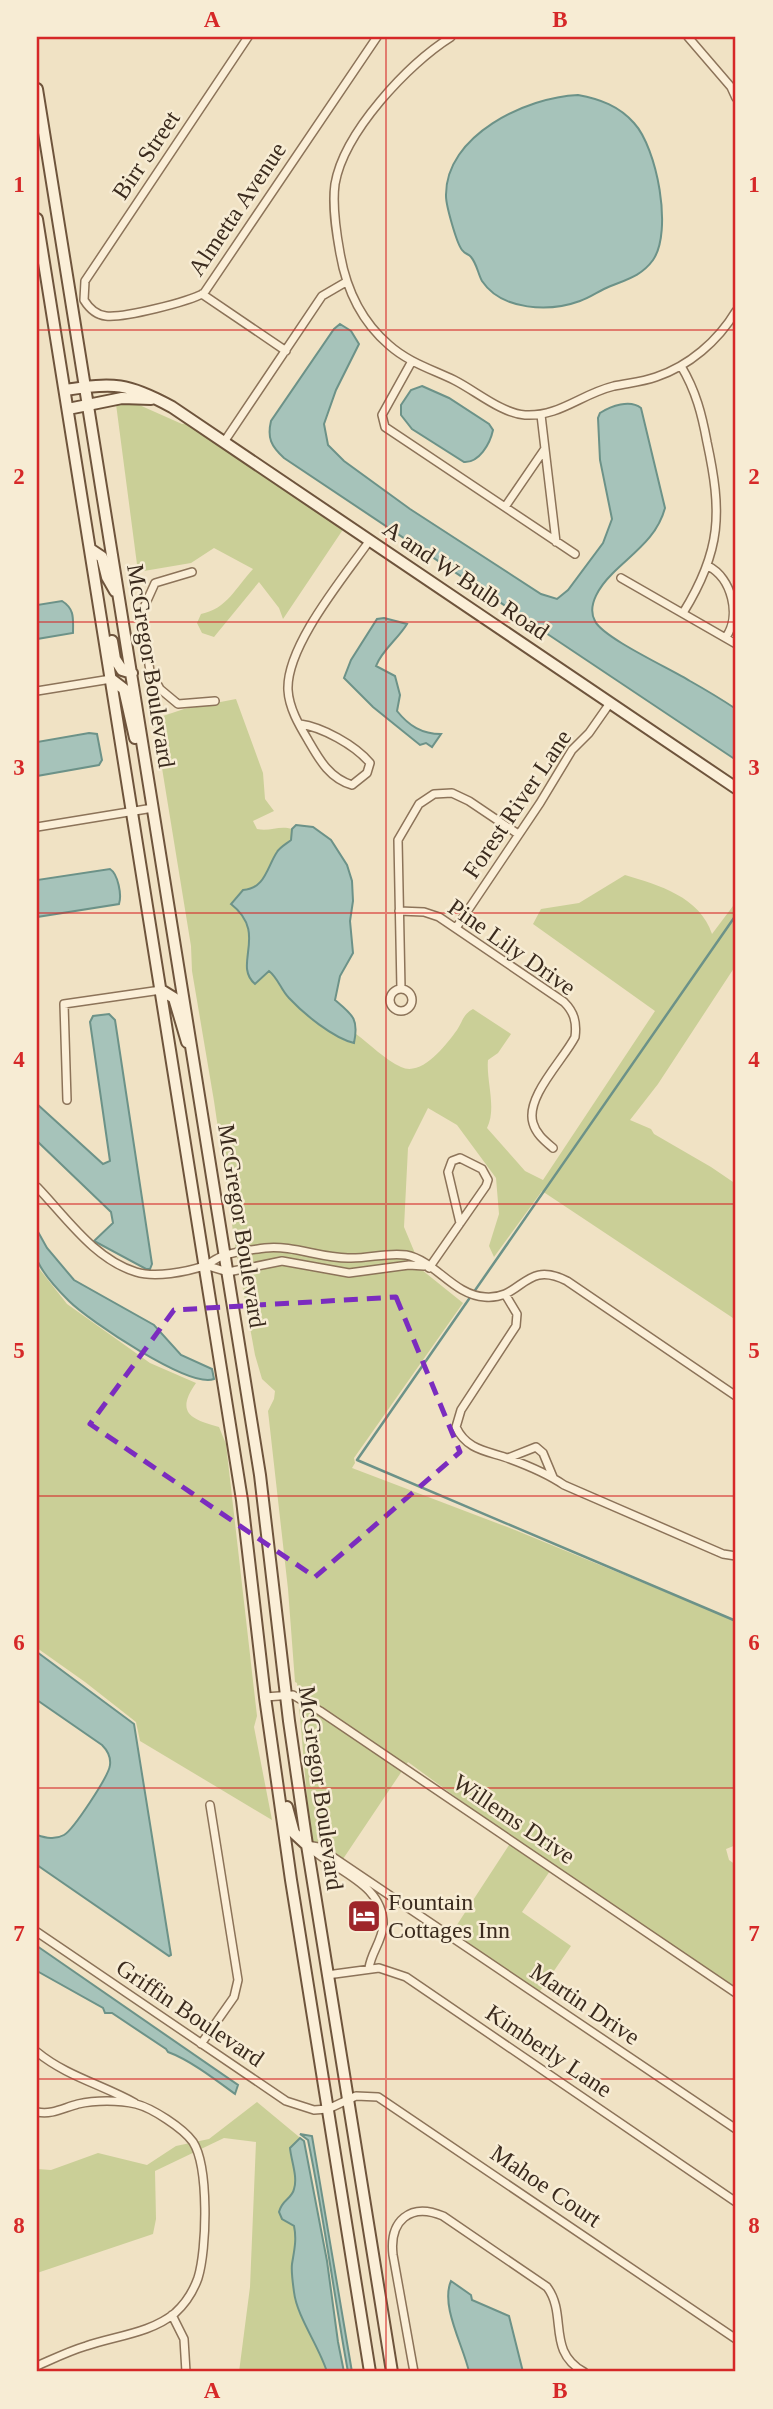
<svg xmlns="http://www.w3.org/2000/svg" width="773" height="2409" font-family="Georgia,serif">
<rect width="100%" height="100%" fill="#f0e2c4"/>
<path fill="#cacf97" d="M116 404H137L182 424 189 423 344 528 283 619 279 608 259 582 214 637 202 633 197 623 201 614C227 609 236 587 253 569L214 548 191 563 138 572Z
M236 699 263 773 265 799 274 811 253 821 257 829C270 832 279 825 292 829L291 840 278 850 268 872 239 910 247 923 251 935 246 962 255 983 269 971 275 975 280 987 345 1041 354 1043 356 1034C370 1044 385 1060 401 1067 422 1077 446 1045 457 1030 463 1021 463 1014 473 1009L511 1034 498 1053 488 1060C486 1081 497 1108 487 1128L525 1171 543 1180 655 1011 533 924 541 909 579 903 625 875C659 885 700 897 712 934L736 902V965L658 1084 630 1120 651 1129 654 1134 711 1167 736 1184V1320L542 1191 494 1257 489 1246 499 1214 496 1178 457 1125 428 1108 408 1148 404 1227 422 1270 463 1303 354 1458 355 1463 352 1468 515 1530 736 1621V1845L726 1849 729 1860 736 1865V1988L552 1868 522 1912 571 1946 536 1997 451 1934 513 1839 408 1762 343 1859 311 1843 297 1683 295 1682 288 1589 268 1411 274 1399 275 1391 262 1379 255 1355 235 1245 214 1101 192 971 191 946 154 719 184 709Z
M37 1266 67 1304 150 1363 196 1383C175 1413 191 1419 219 1427L226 1444 257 1716 254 1727 272 1820 140 1741 136 1722 85 1682 37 1648Z
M257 2102 304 2141 327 2261 338 2342 344 2372H239L250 2287 256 2142 224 2138 155 2171 156 2219 153 2234 37 2273V2169L51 2170 98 2153 147 2165 176 2146 209 2139Z"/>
<path fill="#a6c3ba" stroke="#6c9288" stroke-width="2" d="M578 95C600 99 619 106 634 123 657 148 673 231 653 260 640 278 623 280 604 289 596 293 589 298 580 301 550 312 502 311 482 281 478 274 477 264 471 257 469 254 465 254 463 251 457 246 446 205 446 196 445 135 527 97 578 95Z
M340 324 351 331 359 344 336 390 324 424 328 445 344 461 410 509 541 594 557 599 568 590 603 543 612 519 600 460 598 418 600 413C611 406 630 399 641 408L665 508C657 538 633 553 612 574 601 585 586 605 595 621 603 638 671 669 690 681 706 690 721 699 736 709V760L284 458C271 446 267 438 271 421L334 329Z
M422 386 449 398 489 424 493 430C490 444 479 463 464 462L412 429 401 415V405L411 390Z
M62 601C75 609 73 619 73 633L37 639V605Z
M384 618 407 624C398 639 382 650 376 666L395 676 400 695 397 711C409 726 422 734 441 734L432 747 426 743 420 745 373 707 344 678 351 660 377 619Z
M89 733 97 734 102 760 99 765 37 776V742Z
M296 825 313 827 331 840 347 865 352 881 353 901 350 921 353 953 340 976 335 1000C353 1015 359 1019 354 1043 333 1038 304 1014 289 998 281 990 278 978 269 971L255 984C232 964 269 934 231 904L243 890C265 889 267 867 277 852 280 847 286 844 291 840L292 829Z
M110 869C118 874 122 895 119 904L37 917V880Z
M109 1014 115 1020 152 1264 150 1269H146L94 1241 113 1223 111 1212 37 1141V1104L103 1164 110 1161 90 1022 93 1016Z
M37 1230 47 1248 74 1280 154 1325 181 1355 212 1369 214 1379C190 1389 88 1320 69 1301 59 1291 44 1275 38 1262 34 1254 37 1240 37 1230Z
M37 1652 134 1724 171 1955 169 1956 37 1865V1835C46 1838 55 1840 64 1835 73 1830 109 1776 110 1765 111 1757 107 1750 102 1745L37 1700Z
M37 1946 238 2085 235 2094C216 2080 190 2060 168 2052L166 2049 112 2013H105L103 2008 37 1971Z
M300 2134 312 2136 352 2372H348C334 2295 324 2217 308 2140Z
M300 2138 304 2141 327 2261 338 2342 344 2372H327C319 2346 297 2317 294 2292 293 2284 291 2272 292 2264 294 2251 297 2240 294 2226L282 2219 279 2212C282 2199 292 2199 294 2189 298 2177 291 2160 290 2148Z
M451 2281 471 2295 472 2300 509 2316 523 2372H469C464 2347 440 2306 451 2281Z"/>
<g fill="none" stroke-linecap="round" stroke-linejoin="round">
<path stroke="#6c9288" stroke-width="2.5" d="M736 915 357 1460 736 1621"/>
<g stroke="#8c7359" stroke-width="10">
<path id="street" d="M248 37 85 281 84 300C89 308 96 315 106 316 124 318 188 302 204 293L377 37
M451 37C408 64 344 132 335 184 332 206 336 231 340 253 346 288 361 321 389 345 408 362 431 369 454 380 476 391 501 413 525 415 559 417 581 394 614 386 628 383 642 382 656 377 689 366 718 341 736 311
M688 37 731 87 736 98
M202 294 286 351
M412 361 382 415 385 427 575 554
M681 366C696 391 702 415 707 442 722 512 722 550 683 613
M541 415 556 542
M224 442 322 296 346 282
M505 507 544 450
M708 566C732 578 741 616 726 637
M192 572 155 583 141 614 150 671 160 689 178 704 215 701
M621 578 736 644
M37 691 111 679
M300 724C322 727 355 745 370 763L367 773 352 785C329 778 319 759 308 740 299 725 289 708 288 690 286 646 344 577 370 540
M37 827 153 808
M399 911 424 912 439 917 564 1002C574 1012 577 1022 575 1037 564 1059 525 1097 533 1123 536 1134 545 1141 553 1148
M456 928 540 803 572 750 589 733 610 703
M390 1000a11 11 0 1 1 22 0a11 11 0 1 1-22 0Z
M401 989 398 840 419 804 434 794 452 793 469 801 518 834
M67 1100 64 1004 161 990
M37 1187C66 1217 94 1259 136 1272 155 1278 186 1272 204 1266 211 1263 216 1258 223 1256 235 1251 252 1250 265 1248 293 1245 320 1258 348 1258 368 1259 387 1252 406 1255 436 1261 453 1295 485 1297 523 1300 524 1259 567 1281L736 1396
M205 1265 228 1272 282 1261 349 1273 409 1265 424 1266
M429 1268 486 1186 488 1180 482 1169 460 1158 452 1161 448 1172 460 1223
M505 1294 517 1314 516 1326 461 1410 456 1427C467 1451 489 1451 510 1459 529 1466 548 1474 564 1485L723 1554 736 1556
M508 1458 536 1447 543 1453 553 1477
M265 1697 293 1695 320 1711 736 1993
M307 1845 318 1847 736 2129
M307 1845C333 1871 385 1883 383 1926 382 1941 371 1953 369 1968
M37 1932 286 2101 314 2110 328 2109 356 2096 378 2097 736 2339
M327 1975 379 1968 406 1977 736 2202
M201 2044 234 1997 238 1980 210 1805
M37 2052C66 2076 103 2085 135 2103
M37 2112C52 2115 63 2108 78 2104 95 2100 119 2100 136 2104 152 2108 183 2128 193 2142 209 2167 207 2249 198 2278 193 2292 186 2303 175 2313 151 2333 115 2336 86 2346 69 2351 53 2359 37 2366
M172 2315 184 2339 186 2372
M414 2372 393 2255C389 2221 410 2202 443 2216L547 2287C568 2315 546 2351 584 2372"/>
</g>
<g stroke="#6e543c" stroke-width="14">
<path id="secondary" d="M37 89 260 1475 289 1721 307 1845 392 2372
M37 219 242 1500 265 1697 291 1880 370 2372
M65 390C114 382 128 383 172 407L736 788
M68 409 122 398 151 399
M90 549 102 557 107 577 115 591
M112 641 115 659 122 670 132 673
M111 679 124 689 135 738
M161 990 174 998 187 1042
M287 1807 294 1833 307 1845"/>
</g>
<use href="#street" stroke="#fbefd8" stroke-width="7"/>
<use href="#secondary" stroke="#fbefd8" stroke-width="10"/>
</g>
<path fill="none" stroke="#7b2cbf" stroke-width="5" stroke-dasharray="14 9" stroke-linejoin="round" d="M396 1297 460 1452 315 1577 90 1424 174 1310Z"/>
<path fill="none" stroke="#d62828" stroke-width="2" stroke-opacity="0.55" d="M386 37V2372M37 330H736M37 622H736M37 913H736M37 1204H736M37 1496H736M37 1788H736M37 2079H736"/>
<defs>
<g id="hotel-square" transform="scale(1.75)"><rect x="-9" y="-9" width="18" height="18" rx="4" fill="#9e262a" stroke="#f7ecd4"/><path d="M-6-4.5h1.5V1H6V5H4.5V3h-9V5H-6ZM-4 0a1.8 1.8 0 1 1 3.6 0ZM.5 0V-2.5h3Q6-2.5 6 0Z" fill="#fff"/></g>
</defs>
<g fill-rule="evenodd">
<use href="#hotel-square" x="364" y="1916"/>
</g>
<g text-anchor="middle" stroke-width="5" stroke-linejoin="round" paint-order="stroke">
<g font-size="24" fill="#3b2b1e" stroke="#f7ecd4">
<text transform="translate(146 155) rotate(-56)" y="8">Birr Street</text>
<text transform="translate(237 209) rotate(-56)" y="8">Almetta Avenue</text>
<text transform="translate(466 580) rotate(34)" y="8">A and W Bulb Road</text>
<text transform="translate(151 666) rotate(81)" y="8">McGregor Boulevard</text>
<text transform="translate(517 804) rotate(-56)" y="8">Forest River Lane</text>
<text transform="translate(512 947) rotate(35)" y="8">Pine Lily Drive</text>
<text transform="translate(242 1226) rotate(81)" y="8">McGregor Boulevard</text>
<text transform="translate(321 1788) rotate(82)" y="8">McGregor Boulevard</text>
<text transform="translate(514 1819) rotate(34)" y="8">Willems Drive</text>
<text transform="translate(585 2004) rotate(34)" y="8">Martin Drive</text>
<text transform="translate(190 2013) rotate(34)" y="8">Griffin Boulevard</text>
<text transform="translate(549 2051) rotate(34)" y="8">Kimberly Lane</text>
<text transform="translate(546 2186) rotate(34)" y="8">Mahoe Court</text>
</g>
<g font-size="24" fill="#3b2b1e" stroke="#f7ecd4" text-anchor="start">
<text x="388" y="1910">Fountain<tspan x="388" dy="28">Cottages Inn</tspan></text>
</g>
</g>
<rect width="773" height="2409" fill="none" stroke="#f7ecd4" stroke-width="77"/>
<rect x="38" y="38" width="696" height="2332" fill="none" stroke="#d62828" stroke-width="2.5"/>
<g font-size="23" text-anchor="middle" font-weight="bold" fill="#d62828">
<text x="212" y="27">A</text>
<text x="560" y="27">B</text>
<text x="19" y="192">1</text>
<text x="754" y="192">1</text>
<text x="19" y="484">2</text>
<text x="754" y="484">2</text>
<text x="19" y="775">3</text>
<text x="754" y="775">3</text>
<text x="19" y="1067">4</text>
<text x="754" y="1067">4</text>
<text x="19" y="1358">5</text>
<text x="754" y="1358">5</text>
<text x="19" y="1650">6</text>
<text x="754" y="1650">6</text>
<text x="19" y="1941">7</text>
<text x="754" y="1941">7</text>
<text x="19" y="2233">8</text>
<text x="754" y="2233">8</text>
<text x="212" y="2398">A</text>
<text x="560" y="2398">B</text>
</g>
</svg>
